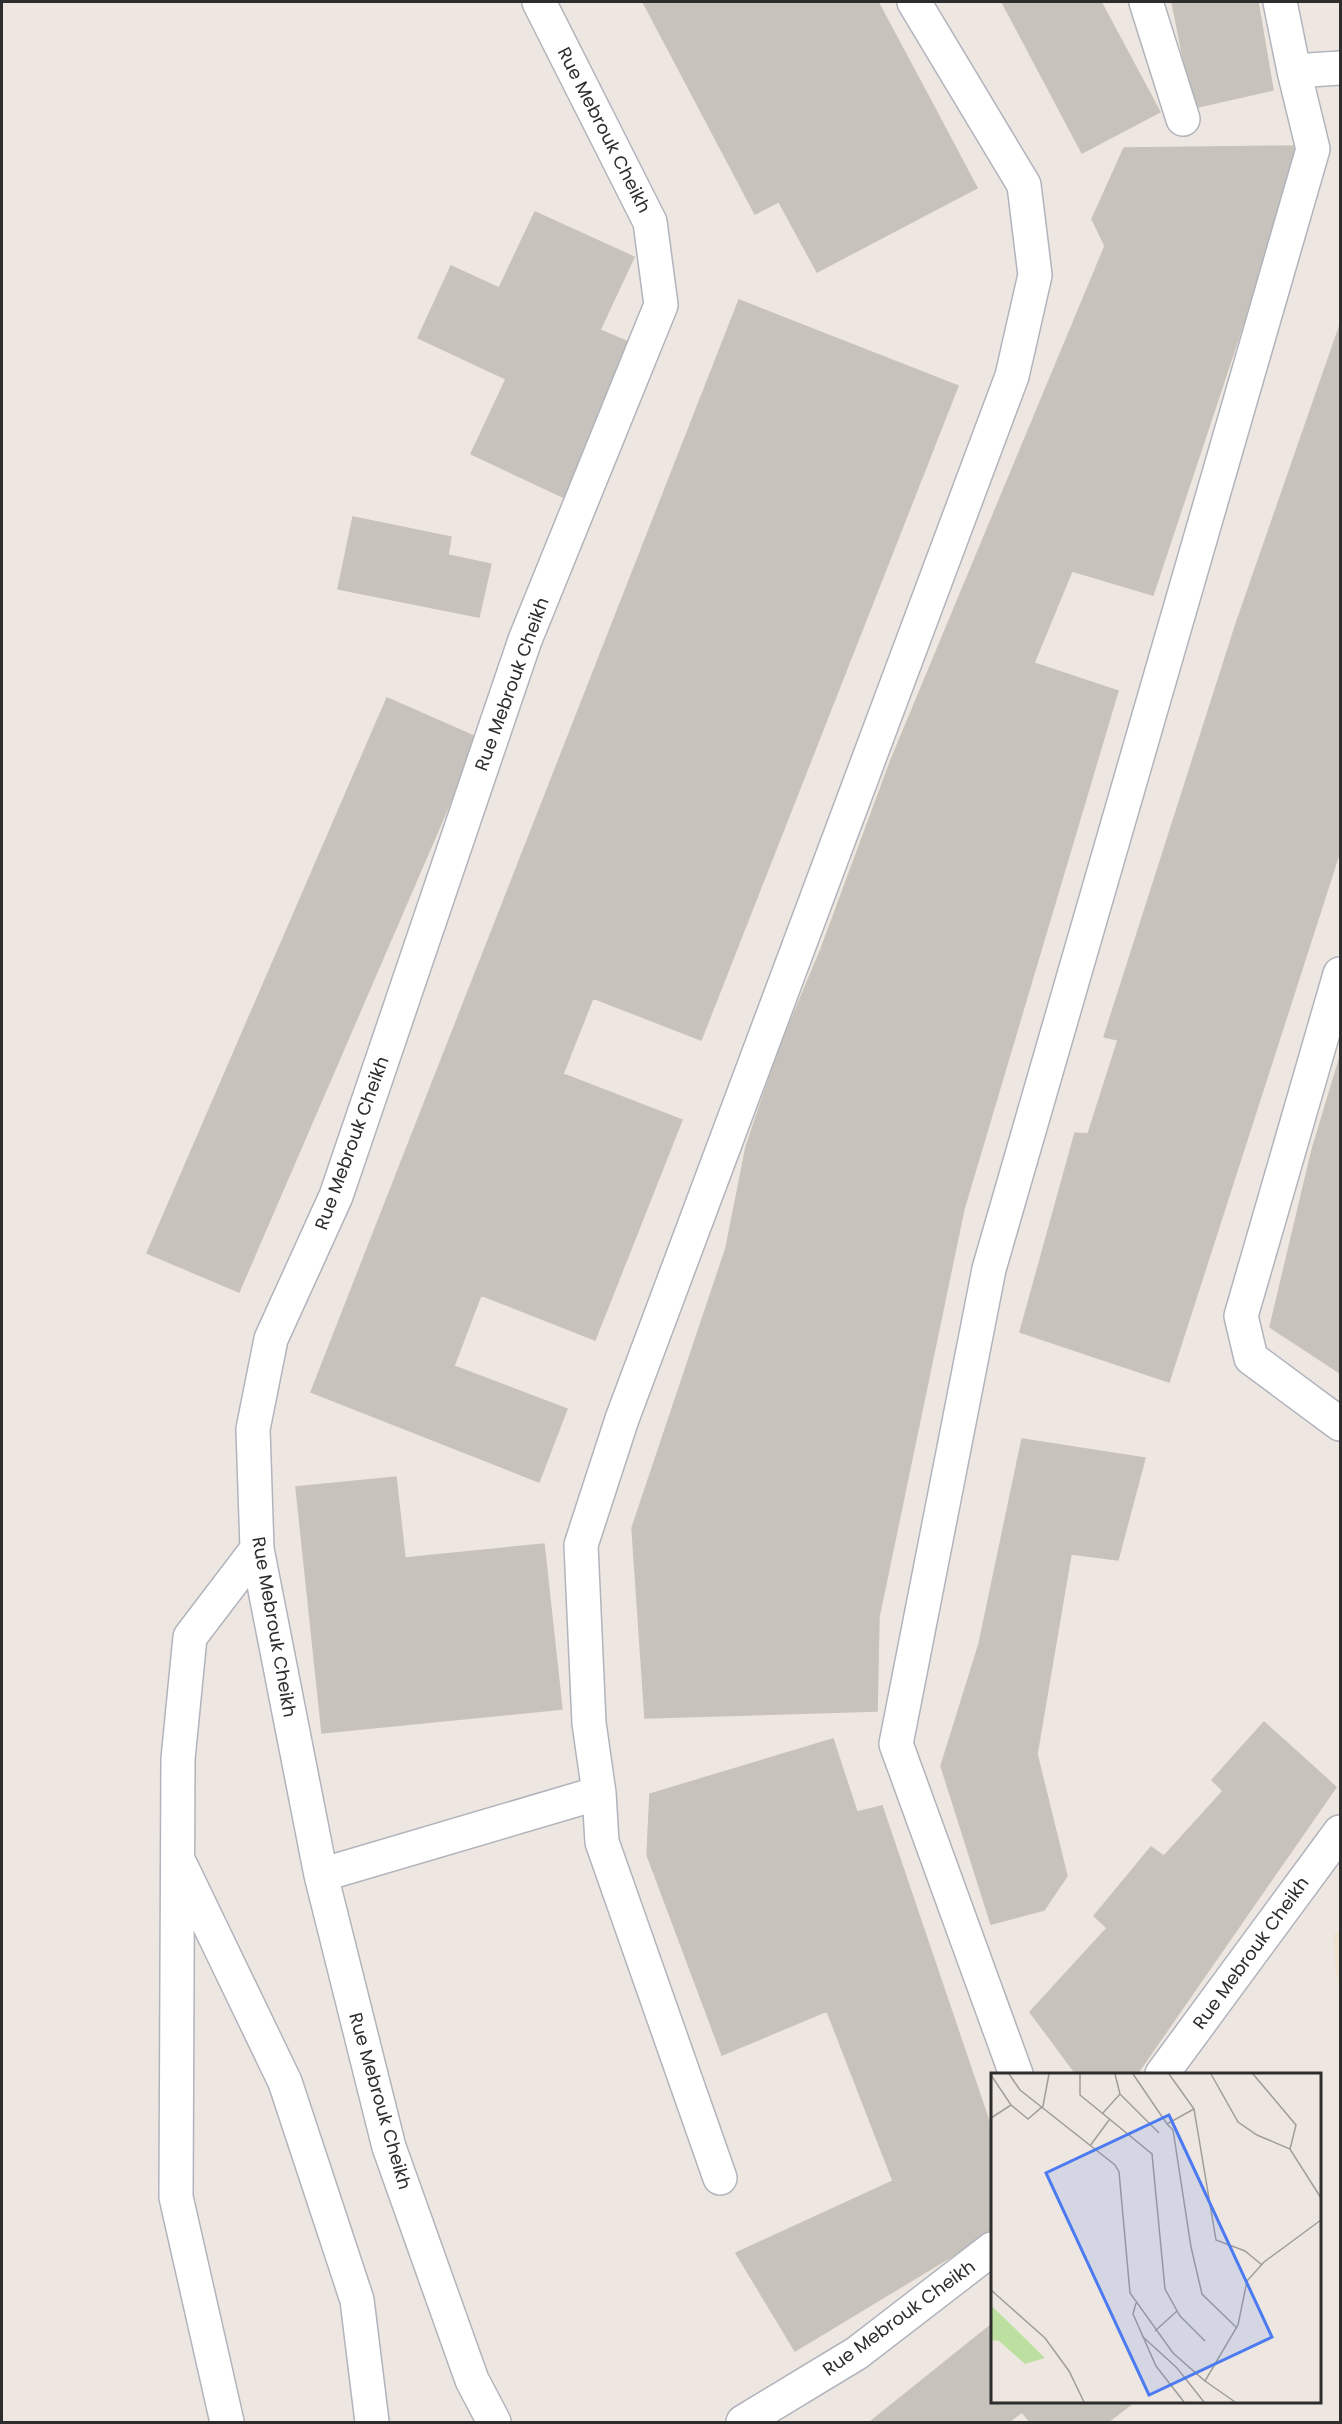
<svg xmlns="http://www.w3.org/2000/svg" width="1342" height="2424" font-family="Poppins,sans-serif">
<rect width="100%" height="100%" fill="#eee7e1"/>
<path fill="#eee2d2" d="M1340 1929V1987L1336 1974 1333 1935Z"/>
<path fill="#c7c2bc" stroke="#c9c3ba" stroke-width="1.5" d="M643 2H878L940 118 755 214Z
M1002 2H1101L1160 112 1082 153Z
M1172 2H1258L1273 90 1193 108Z
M940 118 977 188 817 272 779 202Z
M1295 146 1289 186 1153 595 1072 571 1034 663 1118 691 964 1209 879 1617 877 1711 645 1718 632 1528 726 1248 746 1147 779 1049 821 949 891 760 1105 246 1092 219 1124 148Z
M535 212 634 257 600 330 635 345 565 498 471 454 506 379 418 338 451 266 499 288Z
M739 300 958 386 701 1040 593 998 563 1074 682 1120 595 1340 481 1295 454 1366 567 1409 539 1482 311 1392Z
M1340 325V851L1169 1382 1020 1332 1075 1133 1088 1134 1118 1040 1104 1037 1236 624Z
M353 517 451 537 448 555 491 564 479 617 338 589Z
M387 698 478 738 239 1292 147 1253Z
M1340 1057V1373L1270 1327 1312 1150Z
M1022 1439 1145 1458 1118 1560 1071 1554 1037 1754 1067 1876 1044 1910 991 1924 941 1766 979 1644Z
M396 1477 405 1558 544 1544 562 1709 322 1733 296 1487Z
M1264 1722 1336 1787 1137 2074H1076L1030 2012 1107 1928 1094 1916 1151 1847 1164 1856 1223 1791 1212 1780Z
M833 1739 857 1812 882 1806 992 2130V2232L795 2351 736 2253 893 2181 827 2011 722 2055 647 1855 650 1794Z
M992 2324V2402H1134L1108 2422H1030L1022 2412 1009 2422H870Z"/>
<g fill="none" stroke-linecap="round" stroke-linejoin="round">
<g stroke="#b1b4bd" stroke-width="36">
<path id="minor" d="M1146 2 1183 119
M1280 2 1294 71 1340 68
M1340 974 1241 1316 1251 1358 1340 1424
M181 1866 285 2082 357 2300 372 2422
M321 1875 599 1793
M1016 2074 896 1744 989 1269 1313 149 1294 71
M1162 2074 1340 1832
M720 2178 602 1842 599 1793 589 1723 581 1545 622 1419 1012 376 1035 275 1024 185 914 2
M227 2422 176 2197 178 1759 190 1637 257 1549
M494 2422 472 2380 389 2147 321 1875 257 1549 253 1429 271 1339 336 1196 525 640 661 305 650 222 539 2
M743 2422 857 2353 992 2249"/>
</g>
<use href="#minor" stroke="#fff" stroke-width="33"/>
</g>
<g text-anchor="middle" stroke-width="6" stroke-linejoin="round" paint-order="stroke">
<g font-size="18" fill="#2d2d2d" stroke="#fff">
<text transform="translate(604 130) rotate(63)" y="6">Rue Mebrouk Cheikh</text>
<text transform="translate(512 684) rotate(-70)" y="6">Rue Mebrouk Cheikh</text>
<text transform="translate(352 1143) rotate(-70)" y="6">Rue Mebrouk Cheikh</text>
<text transform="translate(274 1627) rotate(80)" y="6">Rue Mebrouk Cheikh</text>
<text transform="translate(1251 1953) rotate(-54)" y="6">Rue Mebrouk Cheikh</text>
<text transform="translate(380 2101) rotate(74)" y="6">Rue Mebrouk Cheikh</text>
<text transform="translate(899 2318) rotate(-36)" y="6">Rue Mebrouk Cheikh</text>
</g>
</g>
<g transform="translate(991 2073)">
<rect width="330" height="330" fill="#eee7e1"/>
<path d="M0 233 4 236 54 285 34 291 8 268 0 267Z" fill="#bde0a1"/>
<path fill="none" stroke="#a19d99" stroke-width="1.5" d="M18 1 29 17 124 92 128 99 139 220 182 280 214 308 247 252 256 208 273 189 330 147M89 1V22L161 81 174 216 189 243 214 268M124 1 129 21M142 1 176 51 203 36 178 1M220 1 247 49 266 62 299 76 330 125M262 1 305 52 299 76M0 2 20 32 37 46 52 33 58 1M203 36 225 167 254 178 271 192M111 41 129 21 168 60M0 45 20 32M176 51 182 57 200 174 211 221 246 255M99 73 118 47M0 217 54 265 78 298 93 329M145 230 142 241 165 293 193 329M164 258 186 238M151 263 186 295 213 329M214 308 244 329"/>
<path fill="#4c7af0" fill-opacity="0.15" stroke="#4c7af0" stroke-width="3" d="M178 42 281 264 158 322 55 100Z"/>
<rect width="330" height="330" fill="none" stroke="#2d2d2d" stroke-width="3"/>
</g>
<rect width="1342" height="2424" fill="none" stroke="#2d2d2d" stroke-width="6"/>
</svg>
